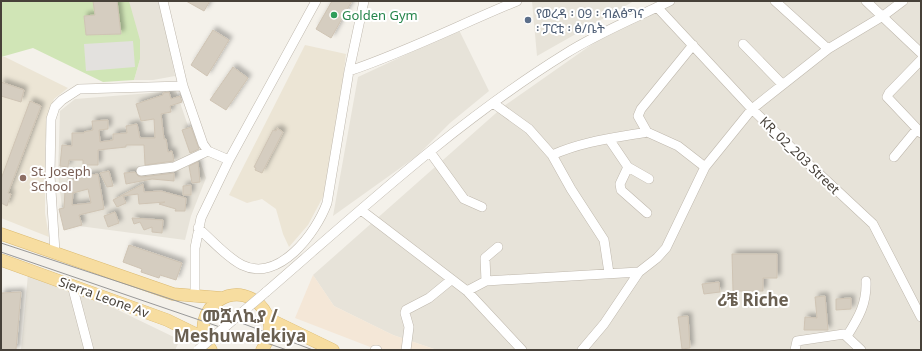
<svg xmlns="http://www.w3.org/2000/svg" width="922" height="351" font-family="'Noto Sans','Noto Sans Ethiopic',sans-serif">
<defs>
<filter id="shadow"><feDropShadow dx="3.5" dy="-3.5" stdDeviation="2" flood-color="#0004"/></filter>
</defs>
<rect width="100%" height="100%" fill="#f4f1ea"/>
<path fill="#e7e3d9" d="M129 1H160L175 76 153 80H134L140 59Z
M532 1H634L537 56Z
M678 1H921V350H437L393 335 334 306 313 275 504 106 601 38Z
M459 30 489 91 450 123 417 156 333 216 358 77Z
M176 91 206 178 191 216 185 240 64 224 58 174 60 111 75 99Z
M28 274 93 298 180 340 175 350H21Z"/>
<path fill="#f4e7d7" d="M313 275 334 306 393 335 437 350H378L295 318Z"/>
<path fill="#ece5d5" d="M305 45 346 54 338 121 324 195 308 225 289 247 283 234 276 209 262 199 247 203 229 195Z
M1 57H5L68 88 54 99 49 114 45 143V213L49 237 1 218Z"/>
<path fill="#d0e5b6" d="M1 1H129L140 40V59L134 80 103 82 33 48 1 57Z"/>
<path fill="#e3e1de" d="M133 41 135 67 86 71 84 44Z"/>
<path fill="#d5cdc0" stroke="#cfc4b4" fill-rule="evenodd" filter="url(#shadow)" d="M93 1H117L121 34 86 35 84 16 95 15Z
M186 1H210L204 11Z
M332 1H352L331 38 316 29Z
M213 30 229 40 207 76 191 65Z
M233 67 248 78 226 110 210 100Z
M1 82 24 90 21 102 1 96Z
M169 92 171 99 180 96 182 102 170 106 171 112 161 114 164 139H166L168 152 172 151 174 161 145 165 144 145H126V147L98 150V165H83V160H69L68 167 60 166 62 145 72 146V133H84V132L93 130 92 121 108 120V129L99 130 100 142 113 140V134L127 133 126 126 137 124 140 138H155L154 119 141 121 136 104 163 95V93Z
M30 101 41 106 8 193 11 194 7 206 1 203V179Z
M191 127 199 149 190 153 182 130Z
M277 128 283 132 282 134 262 173 255 170 256 168 254 167 273 130 276 131Z
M198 162 200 182 192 183 189 166Z
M109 171 113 186 107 187 100 173Z
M135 172 138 176 142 177 174 173V181L152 179 126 184 124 173Z
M98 174 104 209 79 215 82 225 64 230 59 209 64 208 65 191H67L68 179 78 180 77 177ZM88 189 91 203 72 205 73 193Z
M143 184 144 192 161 191 186 198 185 211H175L176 209 159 204 165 202 139 204 138 194 123 196 126 203 117 207 113 200Z
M191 185V195H183V186Z
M115 212 119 223 108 227 104 216Z
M132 218 163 220 162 233 152 232V227L144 230 140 222 134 224Z
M129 245 182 263 176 280 160 275 159 278 141 272 142 269 123 262Z
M732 254H777V278H763V291H733Z
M719 282 720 292 704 294 702 284Z
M21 292 16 350H1V293Z
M825 296 828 330H804L805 317 817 318 815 297Z
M851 298V309L836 310V299Z
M688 316 690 348 682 349 678 317Z"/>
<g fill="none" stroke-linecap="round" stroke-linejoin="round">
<g stroke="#bfb8ad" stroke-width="10">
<path id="minor" d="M163 1 183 86 203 144 208 151 229 160
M775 1 828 49
M866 1 921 53
M903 1 883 16 828 49 752 109 799 155 873 224 921 317
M743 44 782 84
M693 45 641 109 638 116 647 132 678 146 705 167
M921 60 889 93 887 97 921 133
M349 71 364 1
M493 103 529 129 552 155 571 189 604 240 609 273
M609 139 628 167 620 184 621 190 647 213
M430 152 464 199 482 207
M552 155C583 141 614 138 647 132
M894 157 917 129
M628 167 649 179
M141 171 174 167 208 151
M361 210 467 291 522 350
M198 228C212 240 226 257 242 265 279 283 316 233 327 203L349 71C406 52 461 24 517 1
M55 252 50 175 51 119 55 107 62 100 79 89 183 86
M486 281 485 258 498 247
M72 285 89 350
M467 291 486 281 639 272 657 258 666 248 705 167 752 109 657 7
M266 292C362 209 457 121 565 54 598 33 635 18 670 1
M195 297V248L201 218 229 160 316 1
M847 336C859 317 867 303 866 281
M375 350H377
M406 350 409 327 405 313 406 310 429 298 451 280
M582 350 604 324 639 272
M795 350 797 341 844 334 861 350"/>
</g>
<g stroke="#dbba71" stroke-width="13">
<path id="major" d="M1 234 173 294 222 298
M1 260 167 320 204 338
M269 319 333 350
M211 350C182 309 243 270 267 315 273 327 269 340 262 350"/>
</g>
<use href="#minor" stroke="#fff" stroke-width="9"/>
<use href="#major" stroke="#f7dda0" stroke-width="12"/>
<path stroke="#989898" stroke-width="1" d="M1 243 228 318 313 350
M1 252 287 350"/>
<g stroke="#bfb8ad" stroke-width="10" stroke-linecap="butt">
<path id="minor-bridge" d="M198 350 266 292"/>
</g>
<use href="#minor-bridge" stroke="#fff" stroke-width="9"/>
</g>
<circle fill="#2e9e5b" stroke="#fff" stroke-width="1.5" cx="334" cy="15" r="4"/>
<circle fill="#5c6f8a" stroke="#fff" stroke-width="1.5" cx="528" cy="20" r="4"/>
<circle fill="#8d6e63" stroke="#fff" stroke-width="1.5" cx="23" cy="178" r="4"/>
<g text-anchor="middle" stroke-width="4" stroke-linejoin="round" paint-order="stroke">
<g font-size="13" fill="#4e5e75" stroke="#fff" text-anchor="start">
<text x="536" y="18">የወረዳ ፡ 09 ፡ ብልፅግና<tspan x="536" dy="15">፡ ፓርቲ ፡ ፅ/ቤት</tspan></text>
</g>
<g font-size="13" fill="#27864d" stroke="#fff" text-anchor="start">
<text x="342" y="20">Golden Gym</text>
</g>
<g font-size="13" fill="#474139" stroke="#fff">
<text transform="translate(800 155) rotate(44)" y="5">KR_02_203 Street</text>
<text transform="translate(104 297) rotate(20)" y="5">Sierra Leone Av</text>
</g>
<g font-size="13" fill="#785e54" stroke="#fff" text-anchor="start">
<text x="31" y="176">St. Joseph<tspan x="31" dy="15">School</tspan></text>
</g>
<g font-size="17" font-weight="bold" fill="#695f51" stroke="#fff">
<text x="753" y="306">ሪቼ Riche</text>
<text x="240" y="322">መሿለኪያ /<tspan x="240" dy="20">Meshuwalekiya</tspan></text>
</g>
</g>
<rect width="922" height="351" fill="none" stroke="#474139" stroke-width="4"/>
</svg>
